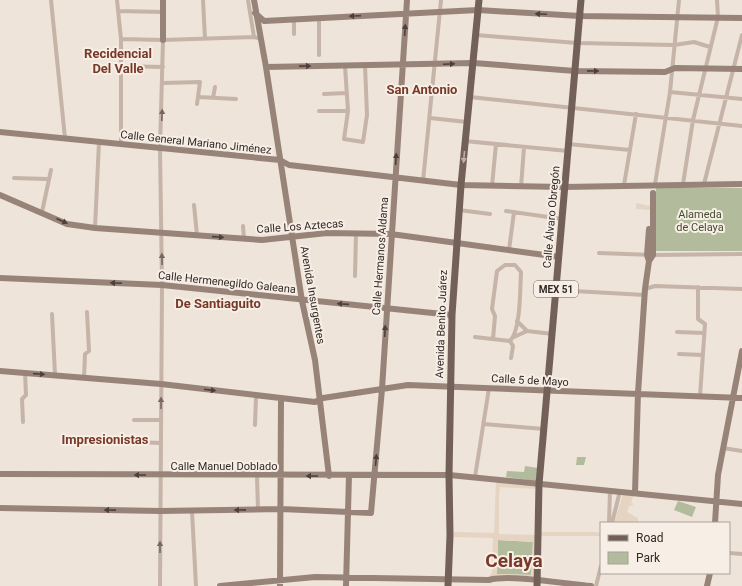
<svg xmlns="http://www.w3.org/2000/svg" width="742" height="586" font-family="Roboto,sans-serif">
<rect width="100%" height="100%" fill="#eee4da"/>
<path fill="#b2bc9c" d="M656 188H742V251H655Z
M577 457H586L584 465H576Z
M525 466 538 468 536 481 506 477 507 471 524 472Z
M678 501 696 507 692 517 674 510Z
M498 540 533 542 531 575 497 574Z"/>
<path fill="#e5d4c2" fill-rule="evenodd" d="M636 203 650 206V210L636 209Z
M496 482 536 485 537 489 500 487 499 495V534L535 535 533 577 497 575 488 577 492 573 493 538 454 537V532L494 533ZM498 540 533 542 532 575 497 574Z
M623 494 634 495 631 502 633 504 632 506 630 505 627 512 638 518V523H636V520L634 523H614Z
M541 532H596L601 533V536H543L541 537Z"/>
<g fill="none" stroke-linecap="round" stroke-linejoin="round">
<path stroke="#c5b4a7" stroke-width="4" d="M51 0 65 138
M117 0 121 39V144
M203 0 205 39
M248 0 254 37
M118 11 163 12
M319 18V55
M294 34V19
M476 35 577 43 674 45 694 42 710 47
M121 39 163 40 254 37 261 39
M121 66 163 67
M345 66 348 111 344 139 363 142 367 115 365 65
M163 83 200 82 197 104
M670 92 742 99
M324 94 347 93
M198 97 236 99
M470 97 742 126
M213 98 215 87
M319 111H348
M430 118 467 122
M465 141 568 151
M568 144 630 150
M14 178 47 179
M423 181 441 0
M655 184 670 92 679 0
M683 184 693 120 718 17 717 0
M704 184 742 35
M624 185 636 114
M492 186 496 144
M521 187 524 147
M194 205 197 235
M459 210 490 214
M506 211 562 219
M42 212 51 170
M243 226 244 239
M95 228 99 142
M509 250 514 212
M599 253 653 255 742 254
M355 276 356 233
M698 287V319L705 324 700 396
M645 289 655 286 742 289
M556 290 645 295
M52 314 55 375
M517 321 527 331
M677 332 704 333
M475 337 510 341
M514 337 527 331 553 334
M493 339 495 316 492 309 497 271 505 265H515L521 272C520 288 521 330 510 341L513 346 511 358
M679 354 703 355
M84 378 85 354 89 351 87 312
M134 420H161
M23 422 22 399 26 395 25 373
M484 424 544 429
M255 425 256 396
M134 442 161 443
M723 448 742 451
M257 476 258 510
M475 477 489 388
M192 511 196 586
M609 523 610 490
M612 523 620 491
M729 553 742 554
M160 586 162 285 160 148 163 40
M596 586 601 566"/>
<path stroke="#988379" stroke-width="6" d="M254 0 266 67 302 301 315 360 329 476
M255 13 264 21 478 10 580 16 742 18
M163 40V0
M266 67 474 63 575 71 665 72 675 68 742 69
M0 132 280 160 289 165 461 185 564 187 742 184
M0 195 67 224 95 228 262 240 327 233 391 234 559 257
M649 261 647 255 649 229
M0 278 162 285 452 315
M0 371 161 384 315 402 323 398 408 385 742 398
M0 474 449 475 742 504
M635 492 638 393 645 289 649 261 653 255V193
M0 508 160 511 281 509 371 513 382 389 407 0
M715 523 718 475 742 351
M220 586 315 577 489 580C510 574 566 584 591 586
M280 586 281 399
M346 586 349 475
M707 586 710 573"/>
<path stroke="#736159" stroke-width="7" d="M448 586 450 535 449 475 452 315 461 185 479 0
M537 586 539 484 581 0"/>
</g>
<defs><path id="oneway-solid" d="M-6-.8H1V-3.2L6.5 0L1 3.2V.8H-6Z"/></defs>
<g fill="#4c403c">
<use href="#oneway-solid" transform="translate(541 14) rotate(-177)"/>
<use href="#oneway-solid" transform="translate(355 16) rotate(177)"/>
<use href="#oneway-solid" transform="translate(405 30) rotate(-87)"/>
<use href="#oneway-solid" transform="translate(449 64) rotate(-2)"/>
<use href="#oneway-solid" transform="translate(305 66) rotate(-1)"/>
<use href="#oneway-solid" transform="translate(593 71) rotate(1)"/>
<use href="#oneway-solid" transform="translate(396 159) rotate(-86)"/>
<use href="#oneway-solid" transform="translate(62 221) rotate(24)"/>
<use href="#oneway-solid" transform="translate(218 237) rotate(4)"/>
<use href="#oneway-solid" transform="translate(116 283) rotate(-178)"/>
<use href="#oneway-solid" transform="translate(343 304) rotate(-176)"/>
<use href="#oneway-solid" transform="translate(385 331) rotate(-87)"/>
<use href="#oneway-solid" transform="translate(39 374) rotate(4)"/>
<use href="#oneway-solid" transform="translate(210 390) rotate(7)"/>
<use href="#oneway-solid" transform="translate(376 460) rotate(-85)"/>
<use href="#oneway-solid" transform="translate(140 475) rotate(-180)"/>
<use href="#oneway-solid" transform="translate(312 476) rotate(180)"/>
<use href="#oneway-solid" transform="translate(110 510) rotate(-179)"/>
<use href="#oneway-solid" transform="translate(240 510) rotate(179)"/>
</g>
<g fill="#746861">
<use href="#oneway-solid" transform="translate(162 115) rotate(-88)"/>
<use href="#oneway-solid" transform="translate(162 259) rotate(-91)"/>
<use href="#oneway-solid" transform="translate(161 403) rotate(-90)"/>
<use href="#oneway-solid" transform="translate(160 547) rotate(-90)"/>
</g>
<use fill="#bcafa7" href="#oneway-solid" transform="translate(464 157) rotate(95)"/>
<g text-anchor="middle" stroke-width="4" stroke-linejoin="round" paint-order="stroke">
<rect fill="#f7eee6" stroke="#6d6560" stroke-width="1" x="534" y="281" width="44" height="16" rx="3"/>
<g font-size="10" font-weight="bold" fill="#322a27">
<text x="556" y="293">MEX 51</text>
</g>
<g font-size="11" fill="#322a27" stroke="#f7eee6">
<text transform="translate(196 142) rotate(6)" y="4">Calle General Mariano Jiménez</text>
<text transform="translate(551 217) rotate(-85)" y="4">Calle Álvaro Obregón</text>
<text transform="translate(300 226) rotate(-4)" y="4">Calle Los Aztecas</text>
<text transform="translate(380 256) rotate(-86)" y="4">Calle Hermanos Aldama</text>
<text transform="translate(227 282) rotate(6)" y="4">Calle Hermenegildo Galeana</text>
<text transform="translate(313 295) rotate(80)" y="4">Avenida Insurgentes</text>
<text transform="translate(441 324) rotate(-88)" y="4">Avenida Benito Juárez</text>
<text transform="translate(530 380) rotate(3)" y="4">Calle 5 de Mayo</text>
<text x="224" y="470">Calle Manuel Doblado</text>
</g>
<g font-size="11" fill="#434e2d" stroke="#f7eee6">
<text x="700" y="218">Alameda<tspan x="700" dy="13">de Celaya</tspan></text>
</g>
<g font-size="13" font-weight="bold" fill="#793928" stroke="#f7eee6">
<text x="118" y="58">Recidencial<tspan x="118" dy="15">Del Valle</tspan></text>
<text x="422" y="94">San Antonio</text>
<text x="218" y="308">De Santiaguito</text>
<text x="105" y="444">Impresionistas</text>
</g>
<g font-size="19" font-weight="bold" fill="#793928" stroke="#f7eee6">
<text x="514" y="567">Celaya</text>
</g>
</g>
<rect x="600" y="522" width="130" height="52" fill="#f7eee6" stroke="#a8a09a"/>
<rect x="608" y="535" width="20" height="6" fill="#736159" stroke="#a8a09a"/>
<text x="636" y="542" font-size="12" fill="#322a27">Road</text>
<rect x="608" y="552" width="20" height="12" fill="#b2bc9c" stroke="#a8a09a"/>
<text x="636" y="562" font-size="12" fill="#322a27">Park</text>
</svg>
